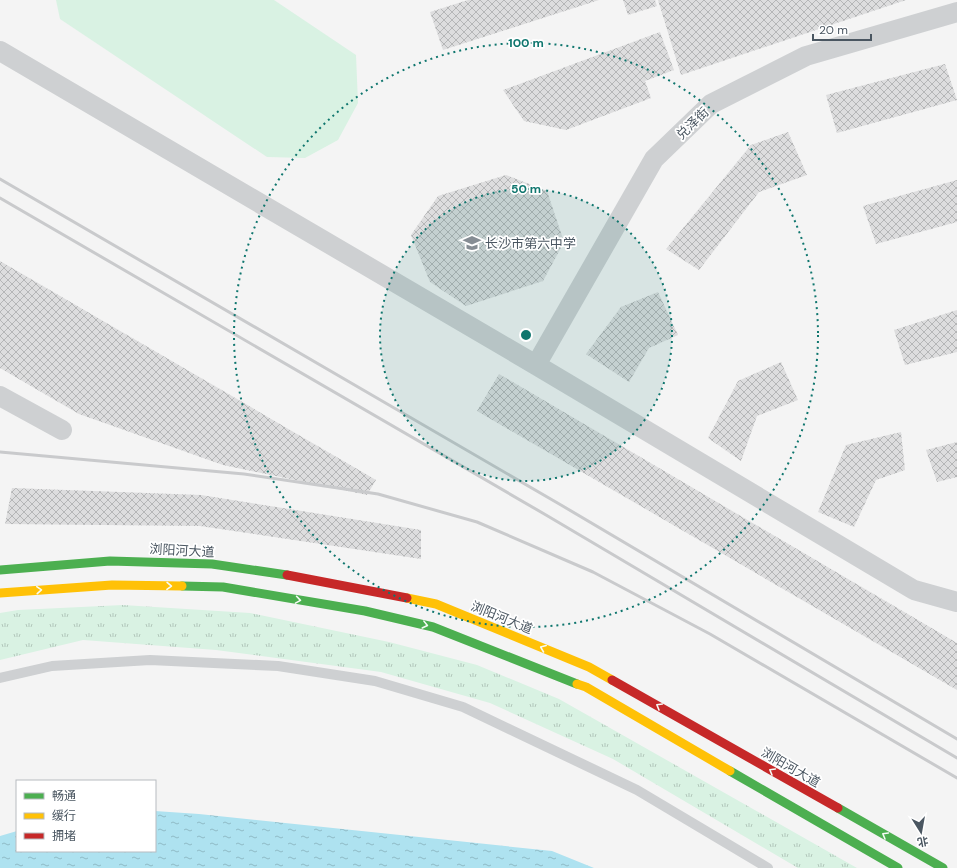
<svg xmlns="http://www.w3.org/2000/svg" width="957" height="868" font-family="'DM Sans','Noto Sans SC',sans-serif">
<defs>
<pattern id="grass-tufts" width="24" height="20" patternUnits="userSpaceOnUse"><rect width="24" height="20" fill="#d9f2e3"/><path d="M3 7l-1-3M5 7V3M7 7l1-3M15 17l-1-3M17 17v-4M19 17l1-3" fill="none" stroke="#b2c7bb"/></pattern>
<pattern id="water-ripples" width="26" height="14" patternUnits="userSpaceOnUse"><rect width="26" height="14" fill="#aee2f0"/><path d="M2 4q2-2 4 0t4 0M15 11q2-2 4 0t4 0" fill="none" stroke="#90bac6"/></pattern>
<pattern id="building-cross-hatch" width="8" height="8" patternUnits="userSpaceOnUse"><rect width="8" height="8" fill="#ddddde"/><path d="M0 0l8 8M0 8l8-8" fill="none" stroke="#b5b6b7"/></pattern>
</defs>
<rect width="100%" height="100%" fill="#f4f4f4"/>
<path fill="url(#grass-tufts)" d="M123 605 250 613 389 642 477 665 559 699 857 868H798L613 759 490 703 381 672 216 650 83 640 0 660V613L18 610Z"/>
<path fill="#d9f2e3" d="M56 0H274L356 55 358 103 338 140 305 158 267 157 60 19Z"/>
<path fill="url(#water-ripples)" d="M155 811 199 814 552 851 594 868H0V836L17 831V851H155Z"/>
<path fill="url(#building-cross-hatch)" d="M468 0H599L443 50 430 12Z
M623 0H655L657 6 628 15Z
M658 0H906L681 75Z
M660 32 674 70 645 81 651 98 566 130 524 121 503 90Z
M945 64 957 100 837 133 826 95Z
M788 132 807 175 759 192 699 270 666 249 751 145Z
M506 175 547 191 564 242 543 281 466 306 430 282 411 235 438 196Z
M957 180V222L876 244 863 206Z
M0 261 376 480 367 495 223 465 79 414 0 368Z
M658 292 678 335 649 348 629 382 586 354 621 307Z
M957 310V352L905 365 894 330Z
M781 362 798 400 757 416 741 461 708 438 738 381Z
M499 374 957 643V690L477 411Z
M901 432 905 470 876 480 854 527 818 512 846 445Z
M957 442V477L937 482 926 450Z
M12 488 201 495 421 530V559L200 526 5 524Z"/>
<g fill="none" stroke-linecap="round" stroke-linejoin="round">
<path stroke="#ced0d2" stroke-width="10" d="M0 678 52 666 150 660 278 666 375 681 463 707 637 790 768 868"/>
<path stroke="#ced0d2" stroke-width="20" d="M0 51 536 365 914 590 957 602
M536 365 654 159 711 104 806 56 957 12
M0 396 62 430"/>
<path stroke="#4caf50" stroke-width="9" d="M0 570 110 561 212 564 287 575
M182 586 223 587 365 611 433 627 577 684
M730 771 898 868
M838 808 943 868"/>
<path stroke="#ffc107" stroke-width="9" d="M0 593 112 585 182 586
M407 598 436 604 589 667 612 680
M577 684 586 687 730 771"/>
<path stroke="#c62828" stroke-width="9" d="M287 575 407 598
M612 680 838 808"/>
<path stroke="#c9cacc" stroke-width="3" d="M0 179 561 505 957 739
M0 198 546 515 957 758
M0 452 244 474 378 494 477 522 593 572 710 634 957 778"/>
</g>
<defs><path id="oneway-chevron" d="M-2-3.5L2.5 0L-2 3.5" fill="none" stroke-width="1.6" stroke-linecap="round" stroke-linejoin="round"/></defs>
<g stroke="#f6fbf6">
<use href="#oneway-chevron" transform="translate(169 586) rotate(1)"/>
<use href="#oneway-chevron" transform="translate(39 590) rotate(-4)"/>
<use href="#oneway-chevron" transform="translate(298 600) rotate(9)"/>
<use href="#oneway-chevron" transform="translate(425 625) rotate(14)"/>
<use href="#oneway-chevron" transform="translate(543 648) rotate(-158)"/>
<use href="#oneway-chevron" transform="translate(659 706) rotate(-150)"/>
<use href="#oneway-chevron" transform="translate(772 771) rotate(-150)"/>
<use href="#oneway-chevron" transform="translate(885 835) rotate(-150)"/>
</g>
<circle cx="526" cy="335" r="146" fill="#0f766e" fill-opacity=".12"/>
<g fill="none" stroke="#0f766e" stroke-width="2" stroke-dasharray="2 4">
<circle cx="526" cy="335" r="146"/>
<circle cx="526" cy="335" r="292"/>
</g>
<defs>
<g id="school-bare" transform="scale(1.38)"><path d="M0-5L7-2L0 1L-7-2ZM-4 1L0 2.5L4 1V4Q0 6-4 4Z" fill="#868d94" stroke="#fff" stroke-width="2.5" paint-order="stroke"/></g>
</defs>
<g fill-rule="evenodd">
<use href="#school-bare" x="472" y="243"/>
</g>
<g text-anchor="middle" stroke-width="3.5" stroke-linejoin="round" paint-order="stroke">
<g font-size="13" fill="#4a5661" stroke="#fff">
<text transform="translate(692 123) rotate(-44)" y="5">兑泽街</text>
<text transform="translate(182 550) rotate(3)" y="5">浏阳河大道</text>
<text transform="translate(502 617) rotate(22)" y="5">浏阳河大道</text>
<text transform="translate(791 767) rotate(30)" y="5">浏阳河大道</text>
</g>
<g font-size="13" fill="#4a5661" stroke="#fff" text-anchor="start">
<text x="485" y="248">长沙市第六中学</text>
</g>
</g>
<circle cx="526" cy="335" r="6" fill="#0f766e" stroke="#fff" stroke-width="2"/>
<g font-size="12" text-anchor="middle" font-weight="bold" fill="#0f766e" stroke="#fff" stroke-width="3.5" stroke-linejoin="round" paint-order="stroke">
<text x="526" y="47">100 m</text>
<text x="526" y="193">50 m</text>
</g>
<rect x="16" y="780" width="140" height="72" fill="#ffffff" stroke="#b7bbc0"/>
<rect x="24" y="793" width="20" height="6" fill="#4caf50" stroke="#b7bbc0"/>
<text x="52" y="800" font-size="12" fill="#4a5661">畅通</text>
<rect x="24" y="813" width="20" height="6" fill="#ffc107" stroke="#b7bbc0"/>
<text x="52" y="820" font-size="12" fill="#4a5661">缓行</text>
<rect x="24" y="833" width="20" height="6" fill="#c62828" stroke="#b7bbc0"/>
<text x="52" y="840" font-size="12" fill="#4a5661">拥堵</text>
<g transform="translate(921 832) rotate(169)" stroke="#ffffff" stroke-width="3" paint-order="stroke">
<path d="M0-3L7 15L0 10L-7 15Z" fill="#4a5661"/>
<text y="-6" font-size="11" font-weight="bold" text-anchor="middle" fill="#4a5661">北</text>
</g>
<path d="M813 34v6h58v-6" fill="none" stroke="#4a5661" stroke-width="2"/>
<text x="819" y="34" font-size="12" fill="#4a5661" stroke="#ffffff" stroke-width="3" paint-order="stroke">20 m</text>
</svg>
